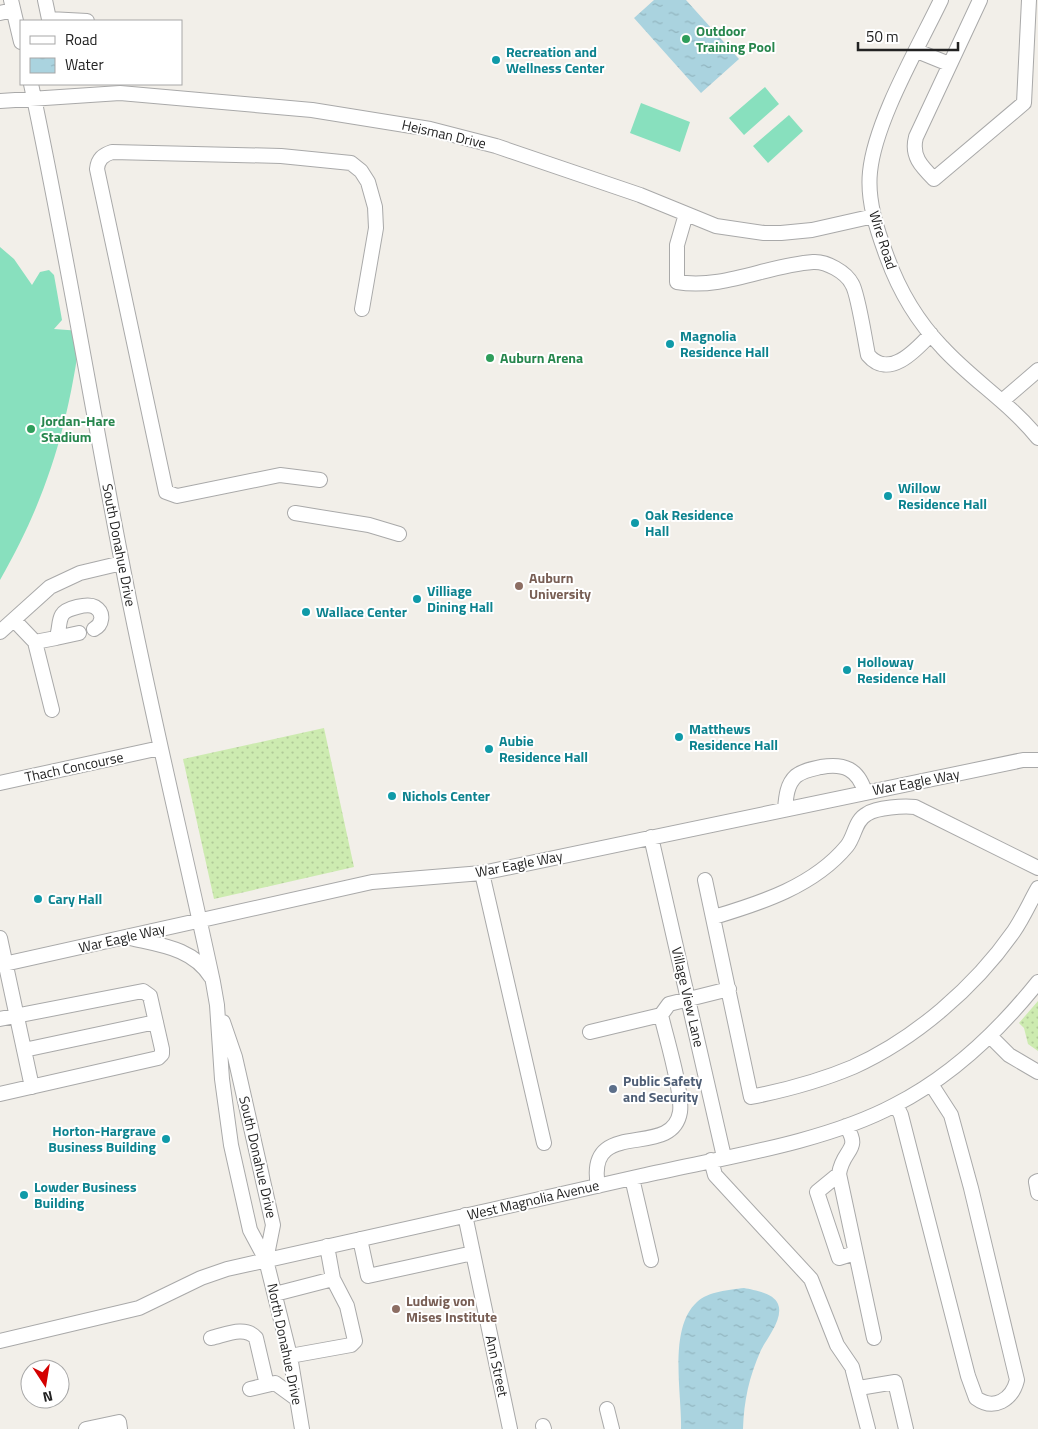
<svg xmlns="http://www.w3.org/2000/svg" width="1038" height="1429" font-family="'Titillium Web',sans-serif">
<defs>
<pattern id="grass-dots" width="8" height="8" patternUnits="userSpaceOnUse" patternTransform="scale(1.25)"><rect width="8" height="8" fill="#cdebb0"/><path d="M2 2h.1M6 6h.1" fill="none" stroke="#b0c997" stroke-width="1.8" stroke-linecap="round"/></pattern>
<pattern id="water-ripples" width="26" height="14" patternUnits="userSpaceOnUse" patternTransform="scale(1.25)"><rect width="26" height="14" fill="#aad3df"/><path d="M2 4q2-2 4 0t4 0M15 11q2-2 4 0t4 0" fill="none" stroke="#92b5bf"/></pattern>
</defs>
<rect width="100%" height="100%" fill="#f2efe9"/>
<path fill="url(#grass-dots)" d="M324 728 354 867 214 899 183 759Z
M1038 1001V1051L1028 1044 1024 1028 1019 1023Z"/>
<path fill="#88e0be" d="M765 87 779 104 744 135 729 118Z
M641 103 690 122 680 152 630 133Z
M789 115 803 131 768 163 753 146Z
M0 247 14 259 32 285 40 272 49 270 54 275 62 320 54 329 81 331C68 426 48 496 0 580Z"/>
<path fill="url(#water-ripples)" d="M654 0H686L739 59 701 93 634 18Z
M744 1288C754 1290 774 1293 778 1304 784 1318 767 1338 761 1350 749 1377 744 1400 743 1429H681C682 1394 668 1328 697 1302 709 1291 729 1290 744 1288Z"/>
<g fill="none" stroke-linecap="round" stroke-linejoin="round">
<g stroke="#a9a9a9" stroke-width="16">
<path id="minor" d="M11 0 21 42
M45 0 49 19 87 21
M941 0C918 48 875 121 870 172 867 201 877 230 887 257 899 290 917 321 942 347 972 380 1010 403 1038 438
M980 0 916 137C911 156 921 166 934 179L1024 103 1029 0
M0 13 13 10
M917 51 949 64
M31 84C65 243 91 404 122 563 149 704 183 842 213 982L217 1005 222 1079 231 1145 250 1230 266 1260 290 1356 302 1429
M0 101 120 93 312 110 430 129 496 146 640 195 716 226 764 233H781L812 230 874 216
M686 214 677 245V282C723 290 768 265 813 262 826 261 846 272 852 284 858 293 865 341 868 355 889 380 916 350 931 334
M1002 401 1038 370
M320 480 280 475 177 496 166 492 97 169C98 159 103 155 112 152L281 156 351 163 361 171 368 182 375 207 376 228 362 309
M295 513 369 525 399 534
M14 620 35 642 52 710
M0 632 50 587 80 573 122 563
M56 638 79 633
M35 642 56 638C60 631 58 622 62 615 66 608 88 603 95 607 105 613 102 625 94 629
M0 783 160 748
M785 809C786 797 787 784 796 776 804 770 812 769 821 767 844 763 858 769 865 792
M651 837 724 1157
M482 873 544 1143
M705 880 751 1097C786 1090 820 1081 853 1067 915 1039 975 987 1014 931 1023 918 1030 902 1038 888
M714 917C761 903 814 886 847 846 855 836 855 820 867 814 877 807 904 806 915 807L1038 868
M0 938 32 1087
M130 938C160 945 193 948 211 977
M0 965 372 882 482 873 1023 760H1038
M661 1015 669 1004 729 989
M0 1019 143 991 150 996 162 1049V1054L158 1058 0 1094
M223 1022 235 1057 273 1225 266 1260
M590 1032 661 1015C666 1037 683 1092 680 1112 672 1161 585 1115 598 1186
M991 1037 1009 1055 1038 1072
M24 1050 156 1022
M896 1105 901 1115 968 1376 976 1398C994 1411 1012 1400 1017 1380L971 1188 951 1115 931 1084
M846 1126C862 1151 843 1148 839 1174L874 1338
M711 1160 715 1175 811 1279 837 1345 852 1367 868 1429
M839 1174 817 1192 839 1258 855 1253
M632 1178 651 1260
M1038 1181 1036 1182 1038 1193
M465 1215 510 1429
M360 1239 368 1276 473 1253
M275 1294 333 1279
M211 1338C225 1335 245 1325 256 1338L267 1385 275 1383 297 1399
M0 1341 139 1308 201 1278 227 1269C365 1239 503 1207 641 1176 720 1158 824 1143 895 1105 952 1076 998 1032 1038 982
M290 1356 351 1345 355 1341 347 1306 333 1279 327 1246
M859 1388 895 1382 906 1429
M250 1389 267 1385
M607 1409 612 1429
M543 1426 544 1429
M86 1429 119 1422 120 1429"/>
</g>
<use href="#minor" stroke="#fff" stroke-width="14"/>
</g>
<g fill="#2e9e5b" stroke="#fff" stroke-width="2">
<circle cx="686" cy="39" r="5"/>
<circle cx="490" cy="358" r="5"/>
<circle cx="31" cy="429" r="5"/>
</g>
<g fill="#0f9aa8" stroke="#fff" stroke-width="2">
<circle cx="496" cy="60" r="5"/>
<circle cx="670" cy="344" r="5"/>
<circle cx="888" cy="496" r="5"/>
<circle cx="635" cy="523" r="5"/>
<circle cx="417" cy="599" r="5"/>
<circle cx="306" cy="612" r="5"/>
<circle cx="847" cy="670" r="5"/>
<circle cx="679" cy="737" r="5"/>
<circle cx="489" cy="749" r="5"/>
<circle cx="392" cy="796" r="5"/>
<circle cx="38" cy="899" r="5"/>
<circle cx="166" cy="1139" r="5"/>
<circle cx="24" cy="1195" r="5"/>
</g>
<g fill="#8d6e63" stroke="#fff" stroke-width="2">
<circle cx="519" cy="586" r="5"/>
<circle cx="396" cy="1309" r="5"/>
</g>
<circle fill="#5c6f8a" stroke="#fff" stroke-width="2" cx="613" cy="1089" r="5"/>
<g text-anchor="middle" stroke-width="4" stroke-linejoin="round" paint-order="stroke">
<g font-size="14" font-weight="bold" fill="#27864d" stroke="#fff" text-anchor="start">
<text x="696" y="36">Outdoor<tspan x="696" dy="16">Training Pool</tspan></text>
<text x="500" y="363">Auburn Arena</text>
<text x="41" y="426">Jordan-Hare<tspan x="41" dy="16">Stadium</tspan></text>
</g>
<g font-size="14" font-weight="bold" fill="#0d838f" stroke="#fff" text-anchor="start">
<text x="506" y="57">Recreation and<tspan x="506" dy="16">Wellness Center</tspan></text>
<text x="680" y="341">Magnolia<tspan x="680" dy="16">Residence Hall</tspan></text>
<text x="898" y="493">Willow<tspan x="898" dy="16">Residence Hall</tspan></text>
<text x="645" y="520">Oak Residence<tspan x="645" dy="16">Hall</tspan></text>
<text x="427" y="596">Villiage<tspan x="427" dy="16">Dining Hall</tspan></text>
<text x="316" y="617">Wallace Center</text>
<text x="857" y="667">Holloway<tspan x="857" dy="16">Residence Hall</tspan></text>
<text x="689" y="734">Matthews<tspan x="689" dy="16">Residence Hall</tspan></text>
<text x="499" y="746">Aubie<tspan x="499" dy="16">Residence Hall</tspan></text>
<text x="402" y="801">Nichols Center</text>
<text x="48" y="904">Cary Hall</text>
<text x="156" y="1136" text-anchor="end">Horton-Hargrave<tspan x="156" dy="16">Business Building</tspan></text>
<text x="34" y="1192">Lowder Business<tspan x="34" dy="16">Building</tspan></text>
</g>
<g font-size="14" fill="#222" stroke="#fff">
<text transform="translate(444 134) rotate(13)" y="5">Heisman Drive</text>
<text transform="translate(883 240) rotate(72)" y="5">Wire Road</text>
<text transform="translate(119 545) rotate(79)" y="5">South Donahue Drive</text>
<text transform="translate(74 767) rotate(-12)" y="5">Thach Concourse</text>
<text transform="translate(916 782) rotate(-11)" y="5">War Eagle Way</text>
<text transform="translate(519 864) rotate(-11)" y="5">War Eagle Way</text>
<text transform="translate(122 938) rotate(-13)" y="5">War Eagle Way</text>
<text transform="translate(688 997) rotate(77)" y="5">Village View Lane</text>
<text transform="translate(258 1157) rotate(77)" y="5">South Donahue Drive</text>
<text transform="translate(533 1200) rotate(-13)" y="5">West Magnolia Avenue</text>
<text transform="translate(285 1344) rotate(78)" y="5">North Donahue Drive</text>
<text transform="translate(497 1366) rotate(78)" y="5">Ann Street</text>
</g>
<g font-size="14" font-weight="bold" fill="#785e54" stroke="#fff" text-anchor="start">
<text x="529" y="583">Auburn<tspan x="529" dy="16">University</tspan></text>
<text x="406" y="1306">Ludwig von<tspan x="406" dy="16">Mises Institute</tspan></text>
</g>
<g font-size="14" font-weight="bold" fill="#4e5e75" stroke="#fff" text-anchor="start">
<text x="623" y="1086">Public Safety<tspan x="623" dy="16">and Security</tspan></text>
</g>
</g>
<rect x="20" y="20" width="162" height="65" fill="#ffffff" stroke="#a7a7a7"/>
<rect x="30" y="36" width="25" height="8" fill="#ffffff" stroke="#a7a7a7"/>
<text x="65" y="45" font-size="15" fill="#222222">Road</text>
<rect x="30" y="58" width="25" height="15" fill="url(#water-ripples)" stroke="#a7a7a7"/>
<text x="65" y="70" font-size="15" fill="#222222">Water</text>
<g transform="translate(45 1384) rotate(168)"><circle r="24" fill="#ffffff" stroke="#a7a7a7"/>
<path d="M0-4L9 19L0 12L-9 19Z" fill="#d40000"/>
<text y="-8" font-size="14" font-weight="bold" text-anchor="middle" fill="#222222">N</text>
</g>
<path d="M858 42v8h100v-8" fill="none" stroke="#222222" stroke-width="2.5"/>
<text x="866" y="42" font-size="15" fill="#222222" stroke="#ffffff" stroke-width="4" paint-order="stroke">50 m</text>
</svg>
